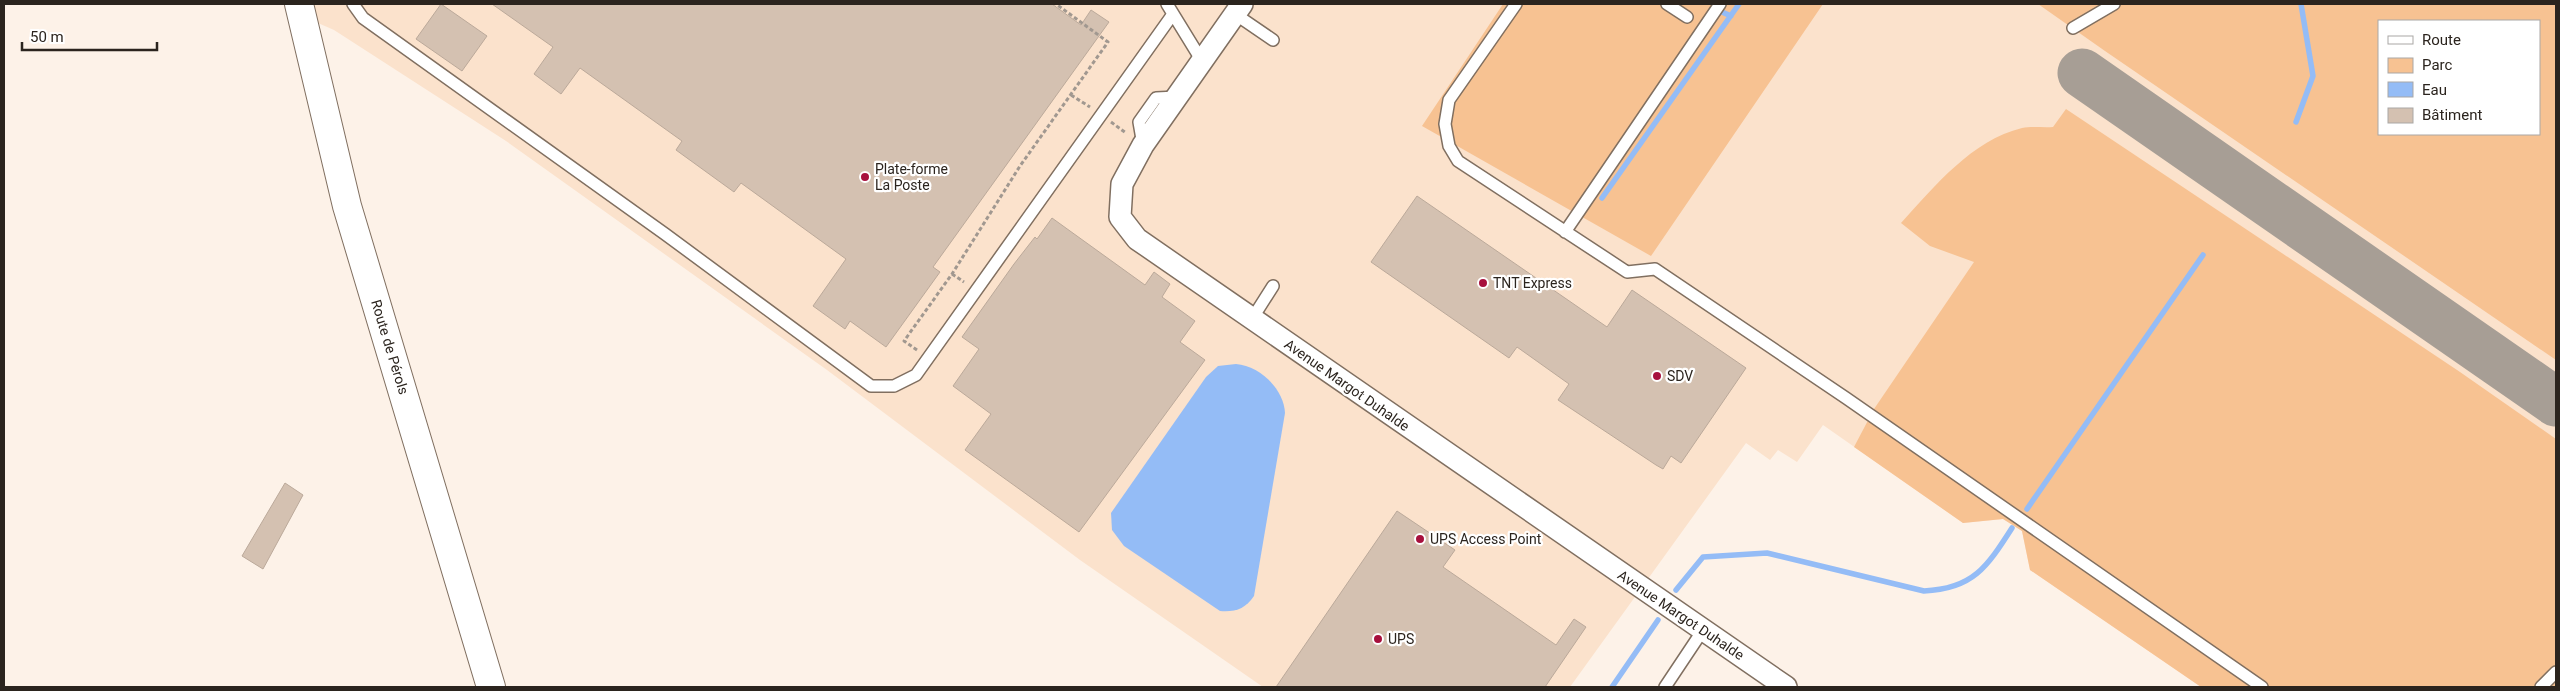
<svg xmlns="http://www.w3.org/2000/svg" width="2560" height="691" font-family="Roboto,sans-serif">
<rect width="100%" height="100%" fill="#fdf2e8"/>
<path fill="#fbe2cc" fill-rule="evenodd" d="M303 4H2556V687H2201L2030 570 2022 531 2003 519 1963 523 1823 425 1797 462 1778 450 1770 460 1746 443 1570 687H1263L1080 560 827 370 506 141 334 30 318 23ZM2379 21H2539V134H2379Z"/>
<path fill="#f7c292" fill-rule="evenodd" d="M1503 4H1823L1651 256 1422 126Z
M2038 4H2556V360L2105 51ZM2379 21H2539V134H2379Z
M2066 109 2460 372 2556 439V687H2201L2030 570 2022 531 2003 519 1963 523 1854 447 1874 409 1974 262 1930 246 1901 223C1935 186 1972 140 2022 128 2032 126 2044 128 2053 127Z"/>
<path fill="#94bcf6" d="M1236 364C1260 366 1284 389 1285 413L1254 596C1245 609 1236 612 1220 611L1124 546 1112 530 1111 513 1206 377 1218 366Z"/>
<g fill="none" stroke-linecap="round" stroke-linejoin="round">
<path stroke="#94bcf6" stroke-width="5.5" d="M1722 12 1731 16
M2296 122 2313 76 2301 4
M1602 198 1739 4
M2027 509 2203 255
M1676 590 1703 557 1767 553 1924 591C1973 589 1987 567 2012 528
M1612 687 1658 620"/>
<path stroke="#a79e95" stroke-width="49" d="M2082 73 2556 402"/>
</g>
<path fill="#d4c1b1" stroke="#bba99a" d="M441 4 487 36 462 71 416 39Z
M492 4H1052L1081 25 1091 10 1109 22 933 267 940 272 886 347 850 321 845 329 813 306 846 259 741 183 734 192 676 150 682 141 580 68 561 94 534 74 553 47Z
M1417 196 1607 327 1632 290 1746 368 1681 463 1671 456 1663 469 1656 465 1558 400 1569 384 1517 347 1509 358 1371 262Z
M1052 218 1145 285 1154 272 1170 284 1162 297 1195 321 1180 342 1205 360 1079 532 965 450 991 414 953 386 979 349 962 337 1014 264 1035 237 1037 239Z
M285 483 303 495 263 569 242 556Z
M1397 511 1455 550 1443 567 1556 645 1574 619 1586 627 1545 687H1276Z"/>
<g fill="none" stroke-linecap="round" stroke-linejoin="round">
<g stroke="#806f60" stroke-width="14">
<path id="lane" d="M353 4 363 18 665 234 871 386H894L916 375 1173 14
M1167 4 1202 61
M1516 4 1449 100 1445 124 1449 146 1458 161 1627 272 1655 269 1846 398 2262 687
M1667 4 1687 17
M1235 14 1273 40
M2073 28 2114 4
M1143 145 1139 122 1156 98 1177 97
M1565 232 1720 4
M1252 319 1273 286
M1665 687 1703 630
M2541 687 2556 672"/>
</g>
<g stroke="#806f60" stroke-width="24">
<path id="street" d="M1242 4 1143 145 1122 184 1120 217 1137 239 1786 687"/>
</g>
<g stroke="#806f60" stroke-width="30">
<path id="secondary" d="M299 4 347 206 491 687"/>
</g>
<path stroke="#a19890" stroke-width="3" stroke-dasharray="4 2.5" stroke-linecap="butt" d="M1071 95 1090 107
M1111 122 1126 133
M952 274 964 282
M917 350 904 341 952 274 1020 166 1108 42 1056 4"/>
<use href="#lane" stroke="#fff" stroke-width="11"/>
<use href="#street" stroke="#fff" stroke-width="21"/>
<use href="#secondary" stroke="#fff" stroke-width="28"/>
</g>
<g fill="#a7103d" stroke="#fff" stroke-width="2">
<circle cx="865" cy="177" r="5"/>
<circle cx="1483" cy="283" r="5"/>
<circle cx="1657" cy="376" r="5"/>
<circle cx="1420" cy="539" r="5"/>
<circle cx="1378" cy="639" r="5"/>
</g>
<g text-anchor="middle" stroke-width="4.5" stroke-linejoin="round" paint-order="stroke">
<g font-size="14" fill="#2b241e" stroke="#fff" text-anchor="start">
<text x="875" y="174">Plate-forme<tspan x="875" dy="16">La Poste</tspan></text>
<text x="1493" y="288">TNT Express</text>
<text x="1667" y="381">SDV</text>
<text x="1430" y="544">UPS Access Point</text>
<text x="1388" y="644">UPS</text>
</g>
<g font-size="14" fill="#2b241e" stroke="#fff">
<text transform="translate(390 347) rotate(73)" y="5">Route de Pérols</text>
<text transform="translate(1347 385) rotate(35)" y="5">Avenue Margot Duhalde</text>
<text transform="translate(1681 615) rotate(34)" y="5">Avenue Margot Duhalde</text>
</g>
</g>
<rect width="2560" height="691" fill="none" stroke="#2b241e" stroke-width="10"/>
<rect x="2378" y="20" width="162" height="115" fill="#ffffff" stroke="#aaa7a5"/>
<rect x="2388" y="36" width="25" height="8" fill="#ffffff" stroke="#aaa7a5"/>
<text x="2422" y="45" font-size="15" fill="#2b241e">Route</text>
<rect x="2388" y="58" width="25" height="15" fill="#f7c292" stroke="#aaa7a5"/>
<text x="2422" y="70" font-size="15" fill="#2b241e">Parc</text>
<rect x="2388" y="82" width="25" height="15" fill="#94bcf6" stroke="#aaa7a5"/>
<text x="2422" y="95" font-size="15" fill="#2b241e">Eau</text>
<rect x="2388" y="108" width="25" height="15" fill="#d4c1b1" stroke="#aaa7a5"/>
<text x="2422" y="120" font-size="15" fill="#2b241e">Bâtiment</text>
<path d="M22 42v8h135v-8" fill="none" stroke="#2b241e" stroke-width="2.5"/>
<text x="30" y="42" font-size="15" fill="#2b241e" stroke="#ffffff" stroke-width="4" paint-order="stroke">50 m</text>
</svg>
